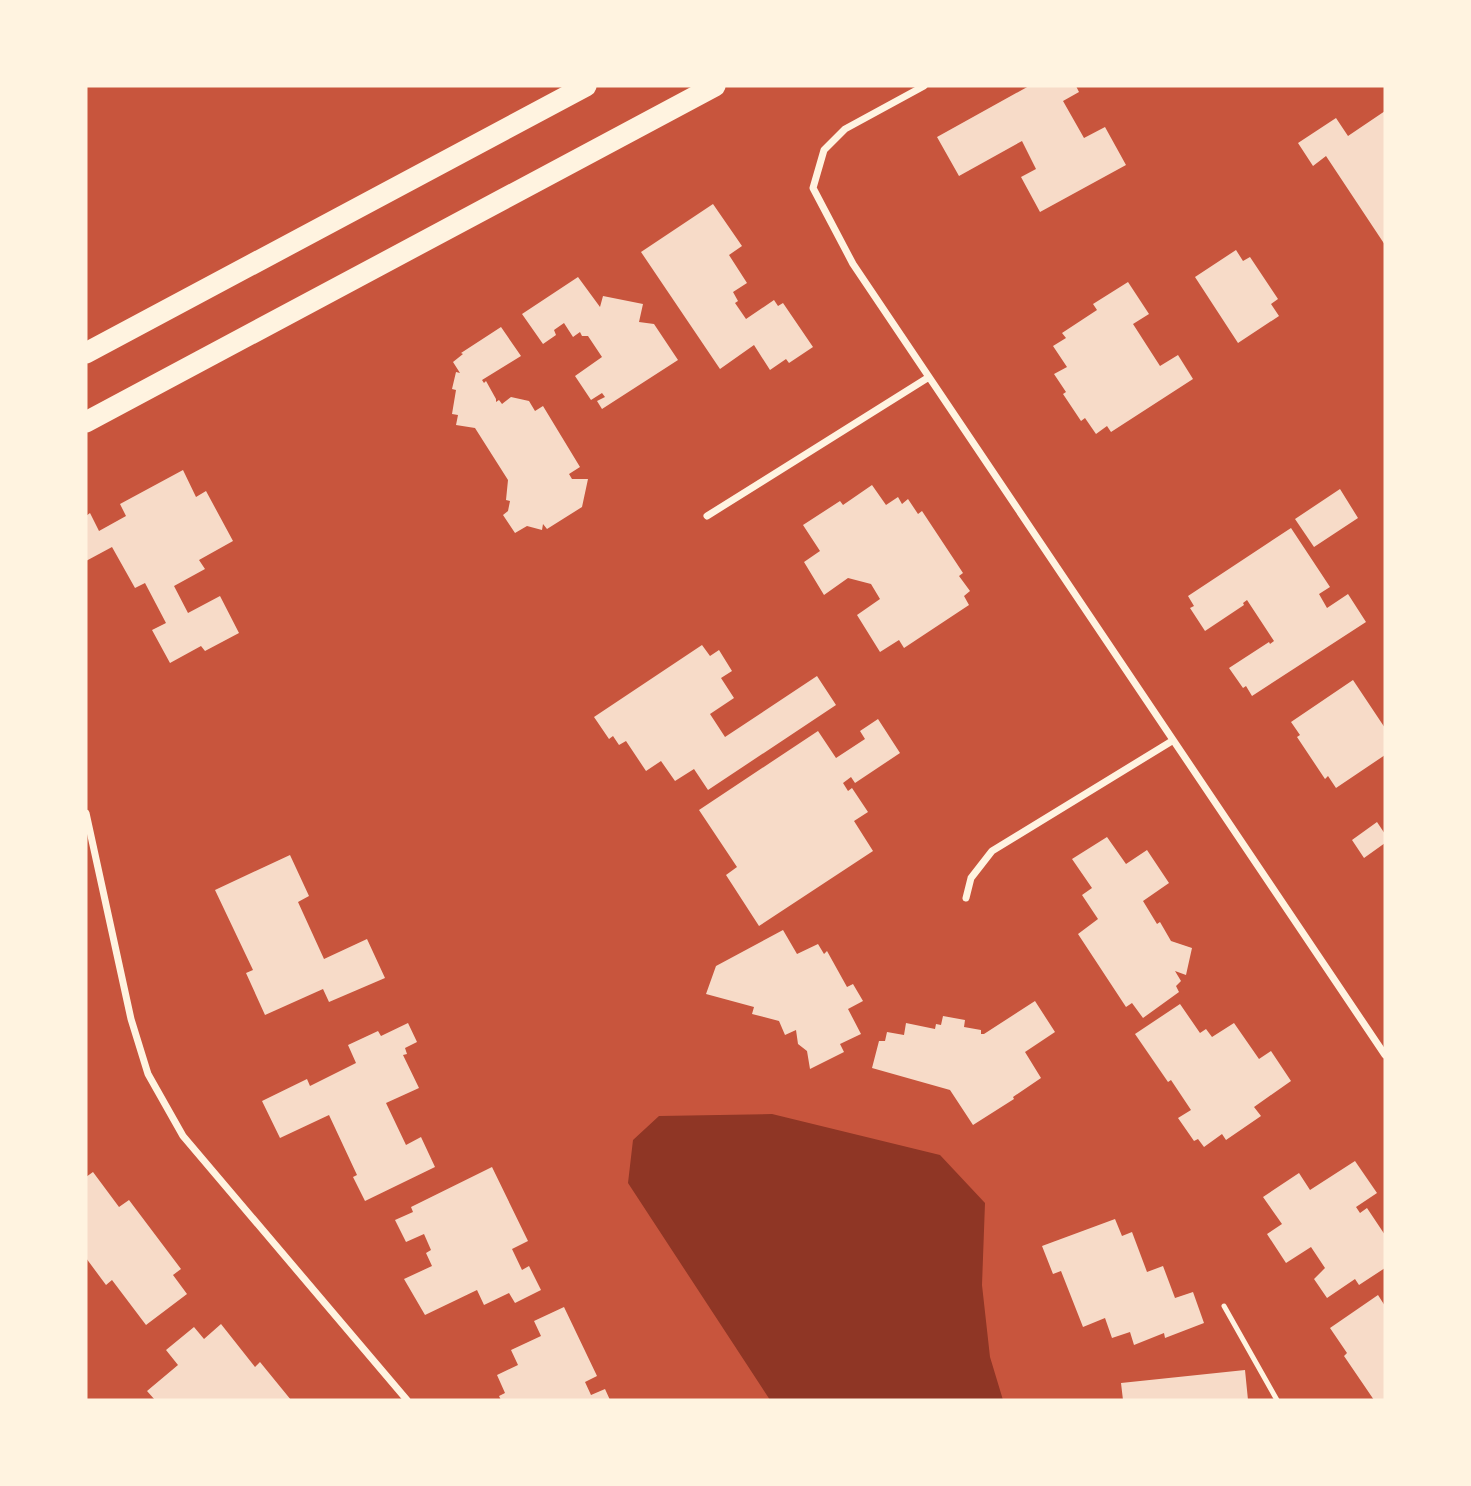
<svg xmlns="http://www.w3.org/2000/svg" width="1471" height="1486" font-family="'DM Sans',sans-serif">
<rect width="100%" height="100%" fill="#c8553d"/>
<path fill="#8f3625" d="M772 1114 940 1155 985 1203 982 1285 990 1357 1003 1400H770L628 1183 633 1140 659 1116Z"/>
<path fill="#f7dbc8" d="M1029 86H1076L1079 92 1063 101 1084 138 1105 127 1126 165 1040 212 1021 177 1036 169 1022 141 959 176 937 137Z
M1385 111V245L1326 156 1313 166 1298 143 1336 118 1348 136Z
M713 204 742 246 729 255 747 283 733 292 738 301 735 303 746 319 774 300 778 306 783 303 813 347 789 363 786 359 770 370 754 345 720 369 641 252Z
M1236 250 1243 261 1250 257 1278 299 1271 304 1279 316 1238 343 1195 277Z
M578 277 600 307 603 296 643 304 639 322 654 324 678 360 602 409 597 401 605 397 602 393 591 400 575 376 602 357 588 336H582L580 332 573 337 564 323 554 330 556 335 543 344 522 314Z
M1128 282 1149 314 1133 324 1160 366 1178 355 1193 379 1111 432 1107 426 1096 434 1085 418 1081 421 1063 394 1066 392 1054 374 1067 367 1053 346 1066 338 1062 333 1097 310 1093 304Z
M501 327 521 356 482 380 484 383 486 381 496 399V402L499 400 502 404 511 397 529 401 535 411 543 406 580 467 569 474 572 479H588L582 507 547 529 543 524 542 530 527 526 515 533 503 515 508 511 510 501 506 500 508 480 475 428 456 425 458 415 452 414 456 390 452 389 456 372 460 373 453 362 463 354 461 353Z
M183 470 196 497 206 491 233 541 199 560 205 569 174 586 188 613 220 596 239 633 205 651 201 646 170 663 152 630 166 623 145 583 135 588 112 547 86 561V516L90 513 99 531 126 516 120 504Z
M872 485 886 505 898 497 902 504 908 499 918 514 922 511 963 573 959 576 970 591 964 596 969 605 904 648 899 640 880 652 857 615 880 599 871 584 848 578 824 595 804 562 820 551 803 525 840 501 843 505Z
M1340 489 1358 518 1314 547 1295 519Z
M1291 528 1330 587 1319 594 1327 608 1348 594 1366 622 1252 696 1246 686 1243 688 1229 668 1269 642 1270 644 1274 641 1247 600 1243 603 1244 605 1205 631 1190 608 1194 606 1188 596Z
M702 645 710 656 719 650 732 671 721 678 734 698 710 714 725 737 817 676 836 705 708 790 694 769 675 781 661 761 646 771 626 741 619 745 613 736 609 739 594 717Z
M1353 680 1385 728V755L1336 788 1328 776 1325 779 1297 737 1300 735 1291 722Z
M878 719 900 753 855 783 851 777 843 783 848 791 852 788 868 812 854 821 873 851 759 926 726 875 737 867 699 810 818 731 836 758 865 739 860 731Z
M1377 822 1385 834V843L1364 858 1352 840Z
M1107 837 1126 864 1147 850 1169 883 1143 901 1157 924 1160 922 1171 941 1192 948 1186 975 1175 971 1181 981 1176 986 1179 992 1143 1018 1132 1003 1126 1007 1078 934 1098 919 1082 895 1092 888 1072 859Z
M290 855 309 896 298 902 324 959 367 939 385 978 329 1002 323 989 265 1015 246 973 253 970 215 890Z
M783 930 797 954 818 944 824 954 827 951 847 987 853 984 863 1001 848 1009 861 1034 840 1044 844 1052 810 1069 807 1051 798 1044 796 1030 785 1035 779 1021 752 1014 754 1007 706 994 716 966Z
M1035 1001 1055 1032 1025 1052 1041 1078 1013 1097 1014 1099 973 1125 950 1090 872 1068 879 1041H885L887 1032 904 1035 906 1023 935 1029 936 1024 941 1025 943 1016 965 1020 964 1027 981 1030V1034H984Z
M1180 1004 1200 1033 1206 1029 1212 1037 1234 1023 1259 1059 1271 1051 1291 1081 1254 1107 1261 1116 1226 1140 1222 1134 1204 1147 1198 1139 1194 1141 1178 1118 1191 1110 1171 1080 1168 1082 1135 1034Z
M408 1023 417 1042 405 1048 407 1054 403 1055 419 1088 386 1103 406 1145 421 1137 435 1167 365 1201 353 1177 357 1175 329 1115 280 1138 262 1101 307 1079 310 1086 356 1063 348 1045 378 1031 381 1036Z
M1355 1161 1377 1193 1356 1207 1360 1213 1367 1208 1385 1235V1268L1359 1285 1355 1279 1327 1298 1314 1279 1325 1268 1311 1247 1286 1263 1267 1234 1282 1224 1263 1197 1299 1173 1310 1190Z
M492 1167 528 1241 512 1249 522 1270 529 1266 541 1290 515 1303 509 1293 484 1305 477 1290 425 1315 404 1279 432 1266 426 1253 431 1250 424 1234 406 1242 395 1220 413 1212 411 1207Z
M93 1172 119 1207 129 1200 181 1269 173 1275 187 1294 146 1325 112 1280 106 1285 86 1258V1177Z
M1115 1219 1122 1236 1132 1232 1147 1272 1163 1266 1175 1298 1193 1292 1204 1323 1165 1338 1164 1333 1134 1345 1130 1332 1112 1338 1105 1318 1083 1327 1061 1271 1053 1274 1042 1246Z
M1378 1295 1385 1306V1400H1374L1344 1356 1347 1353 1330 1328Z
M564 1307 597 1376 585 1382 591 1395 605 1389 610 1400H501L499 1396 505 1393 497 1375 518 1365 511 1350 541 1336 534 1321Z
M221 1324 255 1367 260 1362 291 1400H155L147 1391 178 1365 166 1350 194 1327 204 1339Z
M1245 1370 1248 1400H1123L1121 1383Z"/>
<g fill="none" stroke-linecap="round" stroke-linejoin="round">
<path stroke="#fff3e0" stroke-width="5" d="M1224 1306 1277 1400"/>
<path stroke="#fff3e0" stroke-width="7" d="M924 86 845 129 824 150 813 188 853 264 1385 1055
M707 516 929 377
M86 813 131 1019 148 1074 183 1136 407 1400
M966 898 971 878 992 851 1172 741"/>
<path stroke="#fff3e0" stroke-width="21" d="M86 353 586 86
M86 422 715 86"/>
</g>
<rect width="1471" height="1486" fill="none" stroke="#fff3e0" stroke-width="175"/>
</svg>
